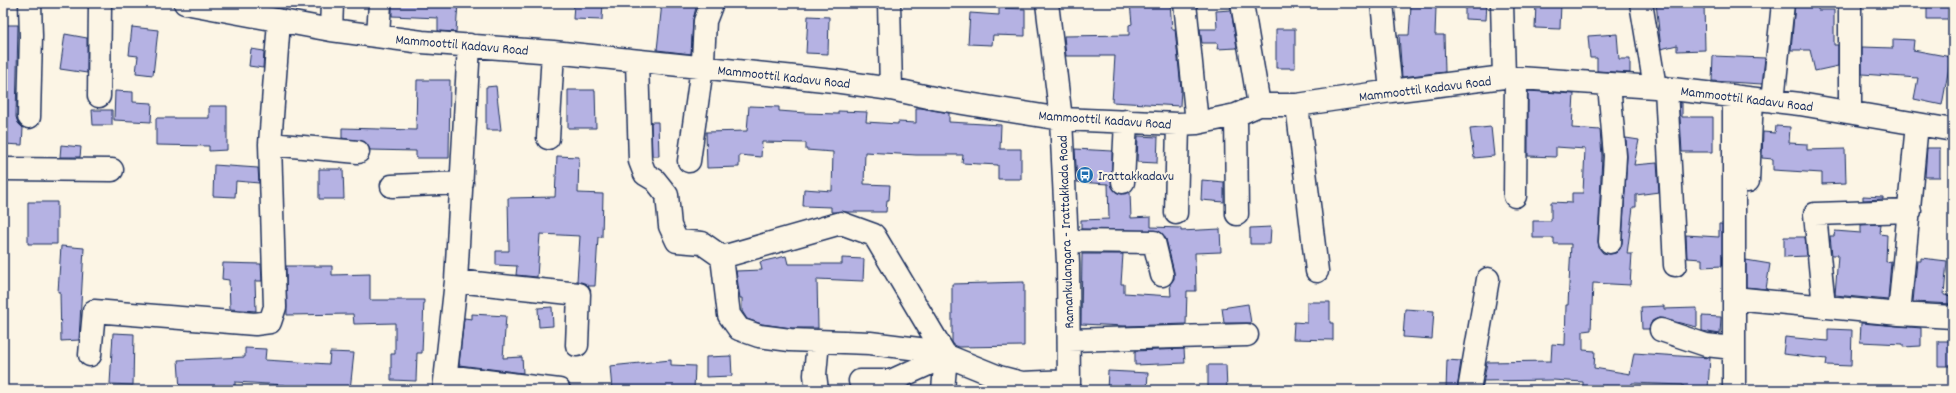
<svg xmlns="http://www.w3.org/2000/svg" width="1956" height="393" font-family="Dekko,sans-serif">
<rect width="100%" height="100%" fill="#fcf5e5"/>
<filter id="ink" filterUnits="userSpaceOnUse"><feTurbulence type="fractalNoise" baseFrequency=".025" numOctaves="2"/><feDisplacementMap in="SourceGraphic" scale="8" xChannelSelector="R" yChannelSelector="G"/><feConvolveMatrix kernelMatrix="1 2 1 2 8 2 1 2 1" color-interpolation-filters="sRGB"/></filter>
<g filter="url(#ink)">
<path fill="#b5b2e3" stroke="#1b2f5e" d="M392 3H458L456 32 438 31V18L392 16Z
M574 3H603L602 20 573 19Z
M662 3H697L693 20 691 54 657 50Z
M1130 3H1170L1172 29H1175L1181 89 1180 106 1112 102 1115 56H1066L1064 36 1129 35V25L1132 24Z
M1465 3H1487L1486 20 1465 19Z
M1536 3H1561L1560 29 1535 28Z
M1656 3H1704L1705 50 1677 51V45L1661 49Z
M1795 3H1818V10H1834V45H1838V66L1815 71 1810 50H1791Z
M1927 3H1953V19H1927Z
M1411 6 1436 7 1435 35H1444L1445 72 1402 77 1399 35H1409Z
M999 8 1025 9V36L993 35 992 45 968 44 970 13 999 15Z
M1231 10 1237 48 1217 49 1218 43H1202L1200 29H1217L1216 11Z
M808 16 829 17 828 54 806 53Z
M3 25H18L16 117 18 123 23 128 22 145 3 144Z
M132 27 158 30 153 75 136 73 138 56 129 55Z
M1276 29H1295V68H1276Z
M65 34 87 38V73L60 69Z
M1617 34 1619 59H1630V73L1597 71V58H1590L1588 36Z
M1893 39 1914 40 1913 50 1951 57 1942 105 1914 99 1918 78 1862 74V47L1893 48Z
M251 49 264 51 263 68 249 66Z
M1713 56 1765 58 1762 84 1712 81Z
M417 80H450L449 158H416V151L370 150 365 142 342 138V128L416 130Z
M496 86 501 130H486V87Z
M568 90H595L596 128H568Z
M115 91 133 92V102L152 103 151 122 114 120Z
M1528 91 1574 94 1572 128 1600 130 1602 156 1598 241 1599 248 1603 253 1610 254 1616 253 1620 249 1622 243 1627 157 1626 138 1639 140 1634 165 1657 163 1659 192 1636 195V207H1633L1627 254H1632L1630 285 1593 283 1591 330 1583 331V350L1595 351 1594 368 1630 374 1634 353 1710 358 1708 389 1683 387V385L1632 383 1631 390 1605 386V390H1583V382L1553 380 1483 381 1482 390 1487 362 1551 361 1552 344 1565 345 1566 305H1568L1571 244H1554V238H1533V221H1551V202L1572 203V193H1583L1585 149 1556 147V157L1528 156Z
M1679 102 1682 103V117H1713V152H1682Z
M209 106H227V150L209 151V146L156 145V118H209Z
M749 106 779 107V111L805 113 838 114V111L867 112 866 122 898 124V122L916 123V108H921L949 113V122L1001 125 1000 149H1021V179H998V165L962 163 963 155H916L865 152 864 184 890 185 889 200H887L886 212H831V207L803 206 804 189 832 191 833 152 806 150V143L762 142 761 157 739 155V167L707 168 706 132 747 131Z
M92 110H112V125H93Z
M651 122H658L659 156H652Z
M1776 126 1790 127 1789 143 1807 144V150L1845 149 1846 183 1822 184V173L1773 170V159L1762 158 1763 132 1775 133Z
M1491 127 1494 156 1474 158 1470 129Z
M1138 136 1158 137 1157 163 1137 162Z
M61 145 81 147 80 157H60Z
M1927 148H1940V177H1925Z
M1075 149 1112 151V187L1116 192 1122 194 1130 192 1131 218 1151 217V227L1181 228V231L1220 229 1221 252 1195 253 1196 291H1187L1186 324 1125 326 1081 324 1082 254H1123L1121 284H1124V293L1171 296 1170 284 1174 279V272L1166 239 1159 231 1081 229V220L1109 219 1108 184 1077 182Z
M557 156 579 157 578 193 603 194 602 237H598L595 286H588L577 281 580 236 540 234 537 277 516 275 517 266 496 265V251H509L508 198 555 197Z
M214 165 258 168 259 183 236 181 235 197 213 196Z
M319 169H343L344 199H319Z
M1202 180 1224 182V202L1201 200Z
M1863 196 1883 197V199L1863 200Z
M28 202H57V244H28Z
M1719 224H1722V266L1702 267V259L1687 258 1686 235 1719 237Z
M1881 224 1880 234 1887 235 1886 262 1891 261 1888 300 1835 295 1838 255H1832L1830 236H1834L1835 231 1861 233V225Z
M1271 227 1270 244H1250V228Z
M1784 237H1805L1807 256 1784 257Z
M61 246 84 248 79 340 61 341 60 292H58Z
M786 256 788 264H842V258L864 259 863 281 817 279 818 328H791L762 324 747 319 742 311V298H740L736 271 762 270 760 262Z
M1921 258 1947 261 1944 295 1953 296V304L1913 302 1917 261H1921Z
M1746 260 1770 264 1766 289 1746 287Z
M223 263 261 264 262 281H255L256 311 230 309 229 280 222 279Z
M286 266H332V275L370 274V300H424L422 353H417L416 381 391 380V354H395V323L354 324 353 314 287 315Z
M1024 282V346L959 347 954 345 952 342V284Z
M1307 302H1330V323H1333V340L1293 339 1294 322 1307 323Z
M1248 304 1251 323H1224L1222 308Z
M1664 306V309L1697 308V327L1659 318 1652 321 1649 329H1642L1641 307Z
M552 307 553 326 539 327 538 308Z
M1405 309 1434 311 1432 339 1403 337Z
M472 314 506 316 503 358 522 357 523 373 459 365 464 318 472 319Z
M1702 316 1721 317 1720 334 1702 331Z
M1861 323 1921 328V346L1903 347V344L1860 342Z
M1828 329 1852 330 1851 366 1826 365 1827 359 1783 354 1785 337 1828 341Z
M113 333 134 334 133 385 110 384Z
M1938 341H1953V366H1938Z
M245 348 266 349 265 360 329 364 330 352 354 353 350 390H284V385L235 382V390H180L178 360 245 357Z
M1184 349 1185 363 1135 365V351Z
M731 356 732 376 706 377V357Z
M671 360V365L695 366 694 390 648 388 612 390 610 366Z
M1447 360 1461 361 1457 390H1446Z
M1208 365H1226L1227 390H1208Z
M1108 371 1148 373 1147 390H1107Z"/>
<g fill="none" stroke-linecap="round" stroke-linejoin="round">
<g stroke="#1b2f5e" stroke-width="25">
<path id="minor" d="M185 3 331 30 422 42 553 52 834 81 891 89 938 99 1061 119 1178 124 1197 123 1236 115 1259 105H1297L1391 91 1504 77 1655 87 1800 104 1953 130
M889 3 891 89
M1047 3 1061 119 1068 263 1069 390
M1185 3 1197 123
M1242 3 1259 105
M1382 3 1391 91
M1502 3 1504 77
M1641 3 1655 87
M331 30 332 3
M378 36 380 3
M637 62 640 161 645 174 655 180 667 195 670 226 677 241 702 243 722 257 729 315 739 329 759 336 790 340 870 343 935 351 999 377 1022 383 1069 381
M1609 84 1615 156 1610 242
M1666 88 1675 265
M99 96 100 3
M1734 96V390
M1773 101 1783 3
M1297 105 1317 271
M1850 112V3
M1236 115 1237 214
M29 117 31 36 30 3
M548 138 553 52
M270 144 358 152
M689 161 703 60 705 21 712 3
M3 169 112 170
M1748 181 1752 99
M1123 182 1126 121
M392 186 462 183
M1515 196 1516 79
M1176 213 1178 124
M1067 241 1154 242 1162 275
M722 257 841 223 874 235 946 356 943 390
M456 281 579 294 577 345
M1734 298 1899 314 1953 317
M1824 307 1815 214 1910 211
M1899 314 1917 124
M1661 330 1706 345 1733 348
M1069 340 1247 335
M90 355 94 311 255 324 270 322 275 307 270 144 279 21
M446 376 559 390
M860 381H891L946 356
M444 390 456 281 469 45
M817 390 815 375 818 341
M1469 390 1488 279"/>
</g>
<use href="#minor" stroke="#fcf5e5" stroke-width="22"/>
</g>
</g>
<defs>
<g id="bus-disc" transform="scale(0.9)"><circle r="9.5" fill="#1f6fb2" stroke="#fcf5e5"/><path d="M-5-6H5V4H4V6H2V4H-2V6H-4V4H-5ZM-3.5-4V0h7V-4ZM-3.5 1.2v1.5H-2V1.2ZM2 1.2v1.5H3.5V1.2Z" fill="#fff"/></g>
</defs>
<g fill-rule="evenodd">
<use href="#bus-disc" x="1085" y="175"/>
</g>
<g text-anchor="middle" stroke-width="4" stroke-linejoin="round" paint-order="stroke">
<g font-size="14" fill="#1b2f5e" stroke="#fcf5e5">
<text transform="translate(462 44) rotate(5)" y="5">Mammoottil Kadavu Road</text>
<text transform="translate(784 76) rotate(6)" y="5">Mammoottil Kadavu Road</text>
<text transform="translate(1425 88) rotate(-7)" y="5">Mammoottil Kadavu Road</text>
<text transform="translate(1747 98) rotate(7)" y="5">Mammoottil Kadavu Road</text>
<text transform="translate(1105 119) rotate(4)" y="5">Mammoottil Kadavu Road</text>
<text transform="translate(1065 232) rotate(-92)" y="5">Ramankulangara - Irattakkada Road</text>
</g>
<g font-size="14" fill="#1b2f5e" stroke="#fcf5e5" text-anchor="start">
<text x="1098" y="180">Irattakkadavu</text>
</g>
</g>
<rect width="1956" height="393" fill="none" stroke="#fcf5e5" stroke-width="16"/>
<rect x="8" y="8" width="1940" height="377" fill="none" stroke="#1b2f5e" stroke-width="1.5" filter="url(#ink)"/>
</svg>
